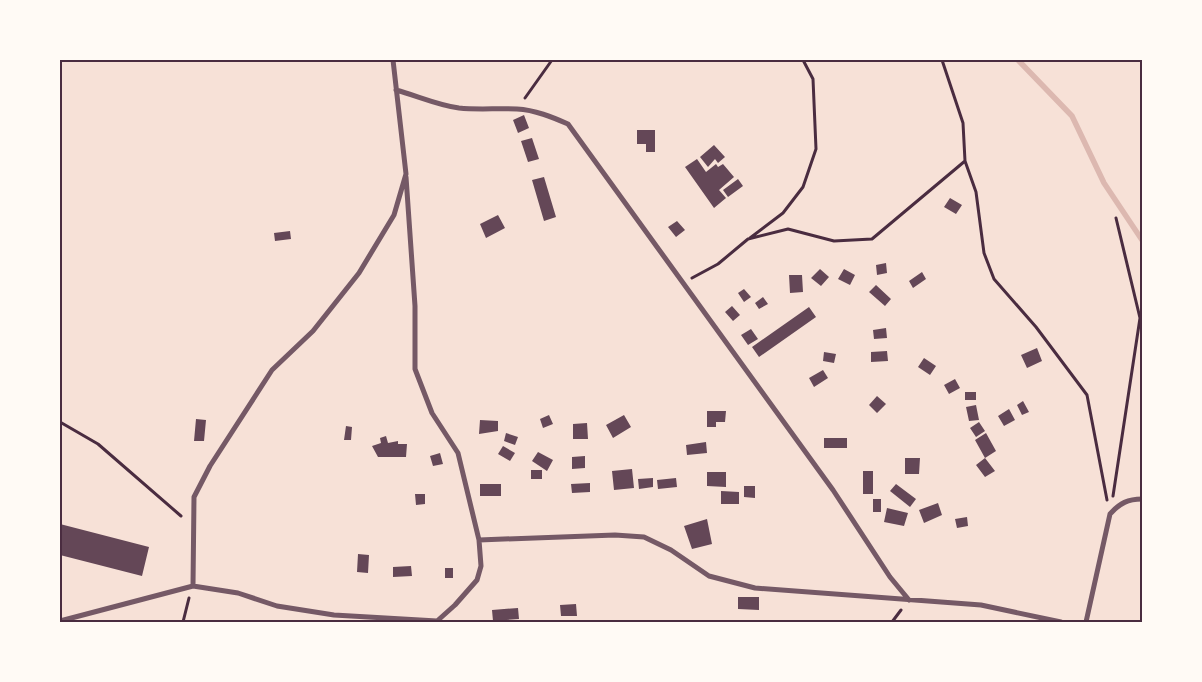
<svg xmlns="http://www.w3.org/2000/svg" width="1202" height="682" font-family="Helvetica,sans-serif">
<rect width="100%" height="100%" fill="#f7e1d7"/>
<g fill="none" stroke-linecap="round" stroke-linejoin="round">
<path stroke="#dcb8b0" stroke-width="5.5" d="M1018 60 1072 116 1104 183 1142 240"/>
</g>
<path fill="#644757" d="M524 115 529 128 518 133 513 120Z
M637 130H655V152H646V144H637Z
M532 138 539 159 528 162 521 141Z
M714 145 725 157 718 163 715 159 708 167 700 157Z
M697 159 706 172 716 164 718 167 723 164 734 177 719 190 726 198 714 208 685 167Z
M544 177 556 217 544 221 532 180Z
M738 179 743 186 728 197 723 190Z
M950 198 962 205 956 214 944 207Z
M498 215 505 228 486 238 480 224Z
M677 221 685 230 676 237 668 227Z
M290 231 291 239 275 241 274 233Z
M886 263 887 273 877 275 876 265Z
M820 269 829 277 821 286 811 278Z
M844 269 855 275 850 285 838 279Z
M922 272 926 279 913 288 909 281Z
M789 275H802L803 292 790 293Z
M876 285 891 299 885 306 869 292Z
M744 289 751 297 744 302 738 293Z
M763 297 768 304 759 309 755 303Z
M732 306 740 315 733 321 725 312Z
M809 307 816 317 759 357 752 347Z
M886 328 887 338 874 339 873 330Z
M751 329 758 339 748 345 741 335Z
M1037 348 1042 361 1027 368 1021 355Z
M887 351 888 361 871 362V352Z
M824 352 836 354 834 363 823 361Z
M924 358 936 366 930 375 918 367Z
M823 370 828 378 814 387 809 378Z
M955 379 960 388 949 394 944 385Z
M965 392H976V400H965Z
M877 396 886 404 877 413 869 405Z
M1023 401 1029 412 1022 415 1017 405Z
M976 405 979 420 969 421 966 407Z
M1009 409 1015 420 1004 426 998 416Z
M707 411H726L725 422H716V427H707Z
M549 415 553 424 543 428 540 419Z
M624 415 631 427 613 438 606 425Z
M196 419 206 420 204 441H194Z
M480 420 498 421V431L479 434Z
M979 422 985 431 976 437 970 428Z
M587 423 588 439H573V424Z
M346 426 352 427 351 440H344Z
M506 433 518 437 515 445 504 441Z
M986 433 996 451 985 458 975 440Z
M386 436 388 443 398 441V444H407L406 457H378L372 446 381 443 380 438Z
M824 438H847V448H824Z
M706 442 707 453 687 455 686 445Z
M503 446 515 453 510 461 498 454Z
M538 452 553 460 547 471 532 461Z
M440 453 443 464 433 466 430 456Z
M585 456V468L572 469V457Z
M905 458H920L919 474H905Z
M985 458 995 471 985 477 976 465Z
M632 469 634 488 614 490 612 471Z
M531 470H542V479H531Z
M863 471H873V494H863Z
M707 472H726V487L707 486Z
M653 478V487L639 489 638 479Z
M676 478 677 487 658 489 657 480Z
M590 483V492L572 493 571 484Z
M480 484H501V496H480Z
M896 484 916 499 910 507 890 491Z
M744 486H755V498L744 497Z
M721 491 739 492V504H721Z
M415 494H425V504L416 505Z
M873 499H881V512H873Z
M938 503 942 515 924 523 919 510Z
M887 508 908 513 904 526 884 522Z
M967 517 968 526 957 528 955 519Z
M707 519 712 544 692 549 684 526Z
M60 524 149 547 142 576 60 555Z
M358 554 369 555 368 573 357 572Z
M411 566 412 576 393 577V567Z
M445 568H453V578H445Z
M738 597H759V610L738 609Z
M576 604 577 616H561L560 605Z
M518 608 519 619 493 621 492 610Z"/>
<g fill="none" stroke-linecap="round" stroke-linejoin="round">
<path stroke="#4a2c40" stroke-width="3" d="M942 60 963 123 965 161 976 192 984 253 994 279 1036 327 1087 395 1107 500
M525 98 552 60
M750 238 783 213 803 187 816 149 813 79 803 60
M692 278 718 264 748 239 788 229 834 241 872 239 965 161
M60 422 98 444 181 516
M1113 496 1140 318 1116 218
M183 622 189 598
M892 622 901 610"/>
<path stroke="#755966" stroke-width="5" d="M396 90C418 96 437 105 459 108 478 110 498 108 517 109 535 110 552 117 568 124L833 490 890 577 909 600
M406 177 415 306V369L432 413 458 453 479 540 481 566 477 580 455 605 436 622
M479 540 615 535 644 537 671 550 709 576 755 588 981 605 1061 622
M193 586 194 497 210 466 272 370 313 331 359 273 394 215 406 174 393 60
M60 621 193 586 238 593 277 606 334 615 437 621
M1086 622 1110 514C1120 503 1128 499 1142 499"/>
</g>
<rect width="1202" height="682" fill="none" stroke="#fffaf5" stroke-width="122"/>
<rect x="61" y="61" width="1080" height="560" fill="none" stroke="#4a2c40" stroke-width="2"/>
</svg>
